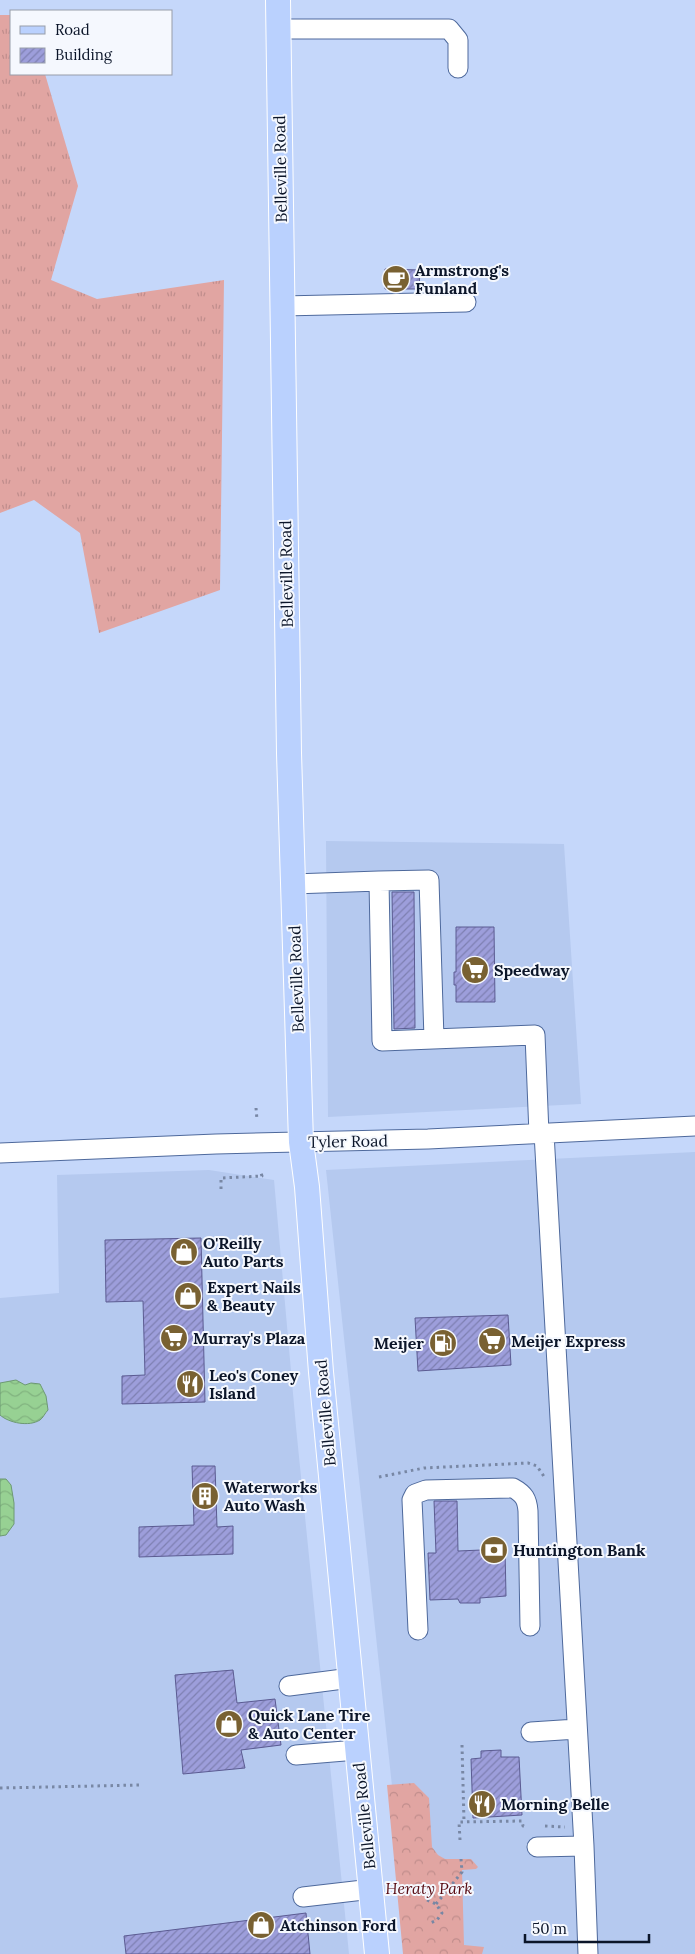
<svg xmlns="http://www.w3.org/2000/svg" width="695" height="1954" font-family="Lora,serif">
<defs>
<pattern id="grass-tufts" width="24" height="20" patternUnits="userSpaceOnUse" patternTransform="scale(1.25)"><rect width="24" height="20" fill="#e1a5a2"/><path d="M3 7l-1-3M5 7V3M7 7l1-3M15 17l-1-3M17 17v-4M19 17l1-3" fill="none" stroke="#c08d8c"/></pattern>
<pattern id="forest-crowns" width="20" height="18" patternUnits="userSpaceOnUse" patternTransform="scale(1.25)"><rect width="20" height="18" fill="#e1a5a2"/><path d="M2 6a3 3 0 1 1 6 0M12 15a3 3 0 1 1 6 0" fill="none" stroke="#c08d8c"/></pattern>
<pattern id="water-waves" width="16" height="10" patternUnits="userSpaceOnUse" patternTransform="scale(1.25)"><rect width="16" height="10" fill="#97d193"/><path d="M0 5q4-4 8 0t8 0" fill="none" stroke="#81b37f"/></pattern>
<pattern id="building-hatch" width="6" height="6" patternUnits="userSpaceOnUse" patternTransform="scale(1.25)"><rect width="6" height="6" fill="#9d9edb"/><path d="M-1 1l2-2M0 6l6-6M5 7l2-2" fill="none" stroke="#7e80b2"/></pattern>
</defs>
<rect width="100%" height="100%" fill="#c5d7fa"/>
<path fill="#b5c9ef" d="M326 841 564 844 581 1104 328 1117Z
M695 1152V1954H410L326 1170Z
M209 1170 274 1180 296 1427 349 1954H0V1298L59 1293 57 1175Z"/>
<path fill="url(#grass-tufts)" d="M0 15H11V74H45L78 186 51 280 97 299 224 280 220 590 99 633 80 533 34 500 0 513Z"/>
<path fill="url(#forest-crowns)" d="M414 1783 429 1798 432 1847 438 1855 445 1859H471L478 1867 476 1869 462 1870 464 1945 484 1947 482 1954H403L387 1785Z"/>
<path fill="url(#water-waves)" stroke="#6d9973" d="M16 1380 25 1385 31 1383 40 1384 46 1396 48 1410C45 1413 43 1418 40 1420 29 1427 9 1423 0 1415V1383Z
M0 1479H6L11 1485 14 1503V1524L6 1535 0 1536Z"/>
<path fill="url(#building-hatch)" stroke="#5b5b92" d="M385 269 420 270 419 289H385Z
M392 892H414L415 1028 394 1029Z
M456 927H494L495 1002H456V985H454V972H456Z
M201 1238 205 1402 122 1404V1376L145 1375 143 1301 106 1302 105 1240Z
M508 1315 511 1365 418 1371 415 1318Z
M192 1466H215L217 1527 233 1526V1554L139 1557V1527L194 1525Z
M434 1501H457L458 1551 505 1549 506 1596 480 1598V1603H460L458 1599 430 1600 428 1553H436Z
M233 1670 237 1703 275 1699 281 1745 241 1750 245 1768 183 1774 175 1675Z
M501 1750V1757H519L522 1815 473 1818 471 1759 481 1758V1751Z
M306 1913 310 1954H126L124 1936Z"/>
<g fill="none" stroke-linecap="round" stroke-linejoin="round">
<g stroke="#4e699c" stroke-width="21">
<path id="minor" d="M278 29H449L458 40V68
M282 306 466 302
M379 881 429 880 434 1039
M293 884 379 881 382 1041 535 1035 539 1134
M544 1133 584 1846 588 1954
M0 1153 216 1144 428 1139 695 1126
M418 1630 412 1500 415 1494 426 1490 513 1488C524 1494 527 1499 528 1511L530 1626
M289 1686 351 1678
M531 1732 577 1729
M296 1755 357 1750
M537 1847 584 1846
M303 1897 372 1889"/>
</g>
<g stroke="#fff" stroke-width="26">
<path id="major" d="M278 0 289 753 301 1142 307 1187 321 1372 377 1954"/>
</g>
<path stroke="#7887a4" stroke-width="3" stroke-dasharray="2.5 4" stroke-linecap="butt" d="M256 1108 257 1120
M221 1189V1178L262 1176 261 1173
M379 1477 424 1468 528 1463 537 1466 545 1478
M462 1745 464 1822
M0 1788 140 1785
M545 1826 565 1827
M460 1840 459 1822 522 1821 523 1826H526
M427 1900 436 1904 442 1913 437 1920 430 1923
M436 1904 462 1872 461 1859"/>
<use href="#minor" stroke="#fff" stroke-width="19"/>
<use href="#major" stroke="#bad1fe" stroke-width="24"/>
</g>
<defs>
<g id="cafe-disc" transform="scale(1.4375)"><circle r="9.5" fill="#796132" stroke="#f5f8fe"/><path d="M-5.5-4.5H6V0H3Q3 3.5 0 3.5H-2.5Q-5.5 3.5-5.5 0ZM3-3.2v2h1.7v-2ZM-6 4.5H4V6H-6Z" fill="#fff"/></g>
<g id="supermarket-disc" transform="scale(1.4375)"><circle r="9.5" fill="#796132" stroke="#f5f8fe"/><path d="M-6-5.5h2.5l.6 2H6L4.5 2H-2.5L-4.4-4H-6ZM-1.5 3.2a1.3 1.3 0 1 0 .1 0ZM3 3.2a1.3 1.3 0 1 0 .1 0Z" fill="#fff"/></g>
<g id="shop-disc" transform="scale(1.4375)"><circle r="9.5" fill="#796132" stroke="#f5f8fe"/><path d="M-5-2.5h2.3a2.7 3.5 0 0 1 5.4 0H5L5.5 6h-11ZM-1.5-2.5h3a1.5 2.3 0 0 0-3 0Z" fill="#fff"/></g>
<g id="fuel-disc" transform="scale(1.4375)"><circle r="9.5" fill="#796132" stroke="#f5f8fe"/><path d="M-5.5-6h7V0h2V4h1.3V-2.5L3-4.5l.8-.8L6-3V5H2.5V1h-1V6h-7ZM-4.2-4.7v3.2H.2V-4.7Z" fill="#fff"/></g>
<g id="restaurant-disc" transform="scale(1.4375)"><circle r="9.5" fill="#796132" stroke="#f5f8fe"/><path d="M-5-6h1v4h1v-4h1v4h1v-4h1v5L-1.5 .5V6h-2V.5L-5-1ZM5-6V6H3V1.5H1.5Q1.5-4 5-6Z" fill="#fff"/></g>
<g id="building-disc" transform="scale(1.4375)"><circle r="9.5" fill="#796132" stroke="#f5f8fe"/><path d="M-4-6H4V6H1V3H-1V6H-4ZM-2.5-4.3h1.7v1.8h-1.7ZM.8-4.3h1.7v1.8H.8ZM-2.5-1h1.7V.8h-1.7ZM.8-1h1.7V.8H.8Z" fill="#fff"/></g>
<g id="bank-disc" transform="scale(1.4375)"><circle r="9.5" fill="#796132" stroke="#f5f8fe"/><path d="M-6-4H6V4H-6ZM0-2.3a2.3 2.3 0 1 0 0 4.6a2.3 2.3 0 1 0 0-4.6Z" fill="#fff"/></g>
</defs>
<g fill-rule="evenodd">
<use href="#cafe-disc" x="396" y="279"/>
<use href="#supermarket-disc" x="475" y="970"/>
<use href="#shop-disc" x="184" y="1252"/>
<use href="#shop-disc" x="188" y="1296"/>
<use href="#supermarket-disc" x="174" y="1338"/>
<use href="#supermarket-disc" x="492" y="1341"/>
<use href="#fuel-disc" x="443" y="1343"/>
<use href="#restaurant-disc" x="190" y="1384"/>
<use href="#building-disc" x="205" y="1496"/>
<use href="#bank-disc" x="494" y="1550"/>
<use href="#shop-disc" x="229" y="1724"/>
<use href="#restaurant-disc" x="482" y="1804"/>
<use href="#shop-disc" x="261" y="1925"/>
</g>
<g text-anchor="middle" stroke-width="4" stroke-linejoin="round" paint-order="stroke">
<g font-size="16" fill="#0b1529" stroke="#f5f8fe">
<text transform="translate(280 169) rotate(-91)" y="6">Belleville Road</text>
<text transform="translate(286 574) rotate(-91)" y="6">Belleville Road</text>
<text transform="translate(296 979) rotate(-92)" y="6">Belleville Road</text>
<text transform="translate(348 1141) rotate(-1)" y="6">Tyler Road</text>
<text transform="translate(325 1413) rotate(-95)" y="6">Belleville Road</text>
<text transform="translate(364 1816) rotate(-96)" y="6">Belleville Road</text>
</g>
<g font-size="16" font-weight="bold" fill="#0b1529" stroke="#f5f8fe" text-anchor="start">
<text x="415" y="276">Armstrong's<tspan x="415" dy="18">Funland</tspan></text>
<text x="494" y="976">Speedway</text>
<text x="203" y="1249">O'Reilly<tspan x="203" dy="18">Auto Parts</tspan></text>
<text x="207" y="1293">Expert Nails<tspan x="207" dy="18">&amp; Beauty</tspan></text>
<text x="193" y="1344">Murray's Plaza</text>
<text x="511" y="1347">Meijer Express</text>
<text x="424" y="1349" text-anchor="end">Meijer</text>
<text x="209" y="1381">Leo's Coney<tspan x="209" dy="18">Island</tspan></text>
<text x="224" y="1493">Waterworks<tspan x="224" dy="18">Auto Wash</tspan></text>
<text x="513" y="1556">Huntington Bank</text>
<text x="248" y="1721">Quick Lane Tire<tspan x="248" dy="18">&amp; Auto Center</tspan></text>
<text x="501" y="1810">Morning Belle</text>
<text x="280" y="1931">Atchinson Ford</text>
</g>
<g font-size="16" font-style="italic" fill="#570a11" stroke="#f5f8fe">
<text x="429" y="1894">Heraty Park</text>
</g>
</g>
<rect x="10" y="10" width="162" height="65" fill="#f5f8fe" stroke="#979da9"/>
<rect x="20" y="26" width="25" height="8" fill="#bad1fe" stroke="#979da9"/>
<text x="55" y="35" font-size="15" fill="#0b1529">Road</text>
<rect x="20" y="48" width="25" height="15" fill="url(#building-hatch)" stroke="#979da9"/>
<text x="55" y="60" font-size="15" fill="#0b1529">Building</text>
<path d="M525 1934v8h124v-8" fill="none" stroke="#0b1529" stroke-width="2.5"/>
<text x="532" y="1934" font-size="15" fill="#0b1529" stroke="#f5f8fe" stroke-width="4" paint-order="stroke">50 m</text>
</svg>
